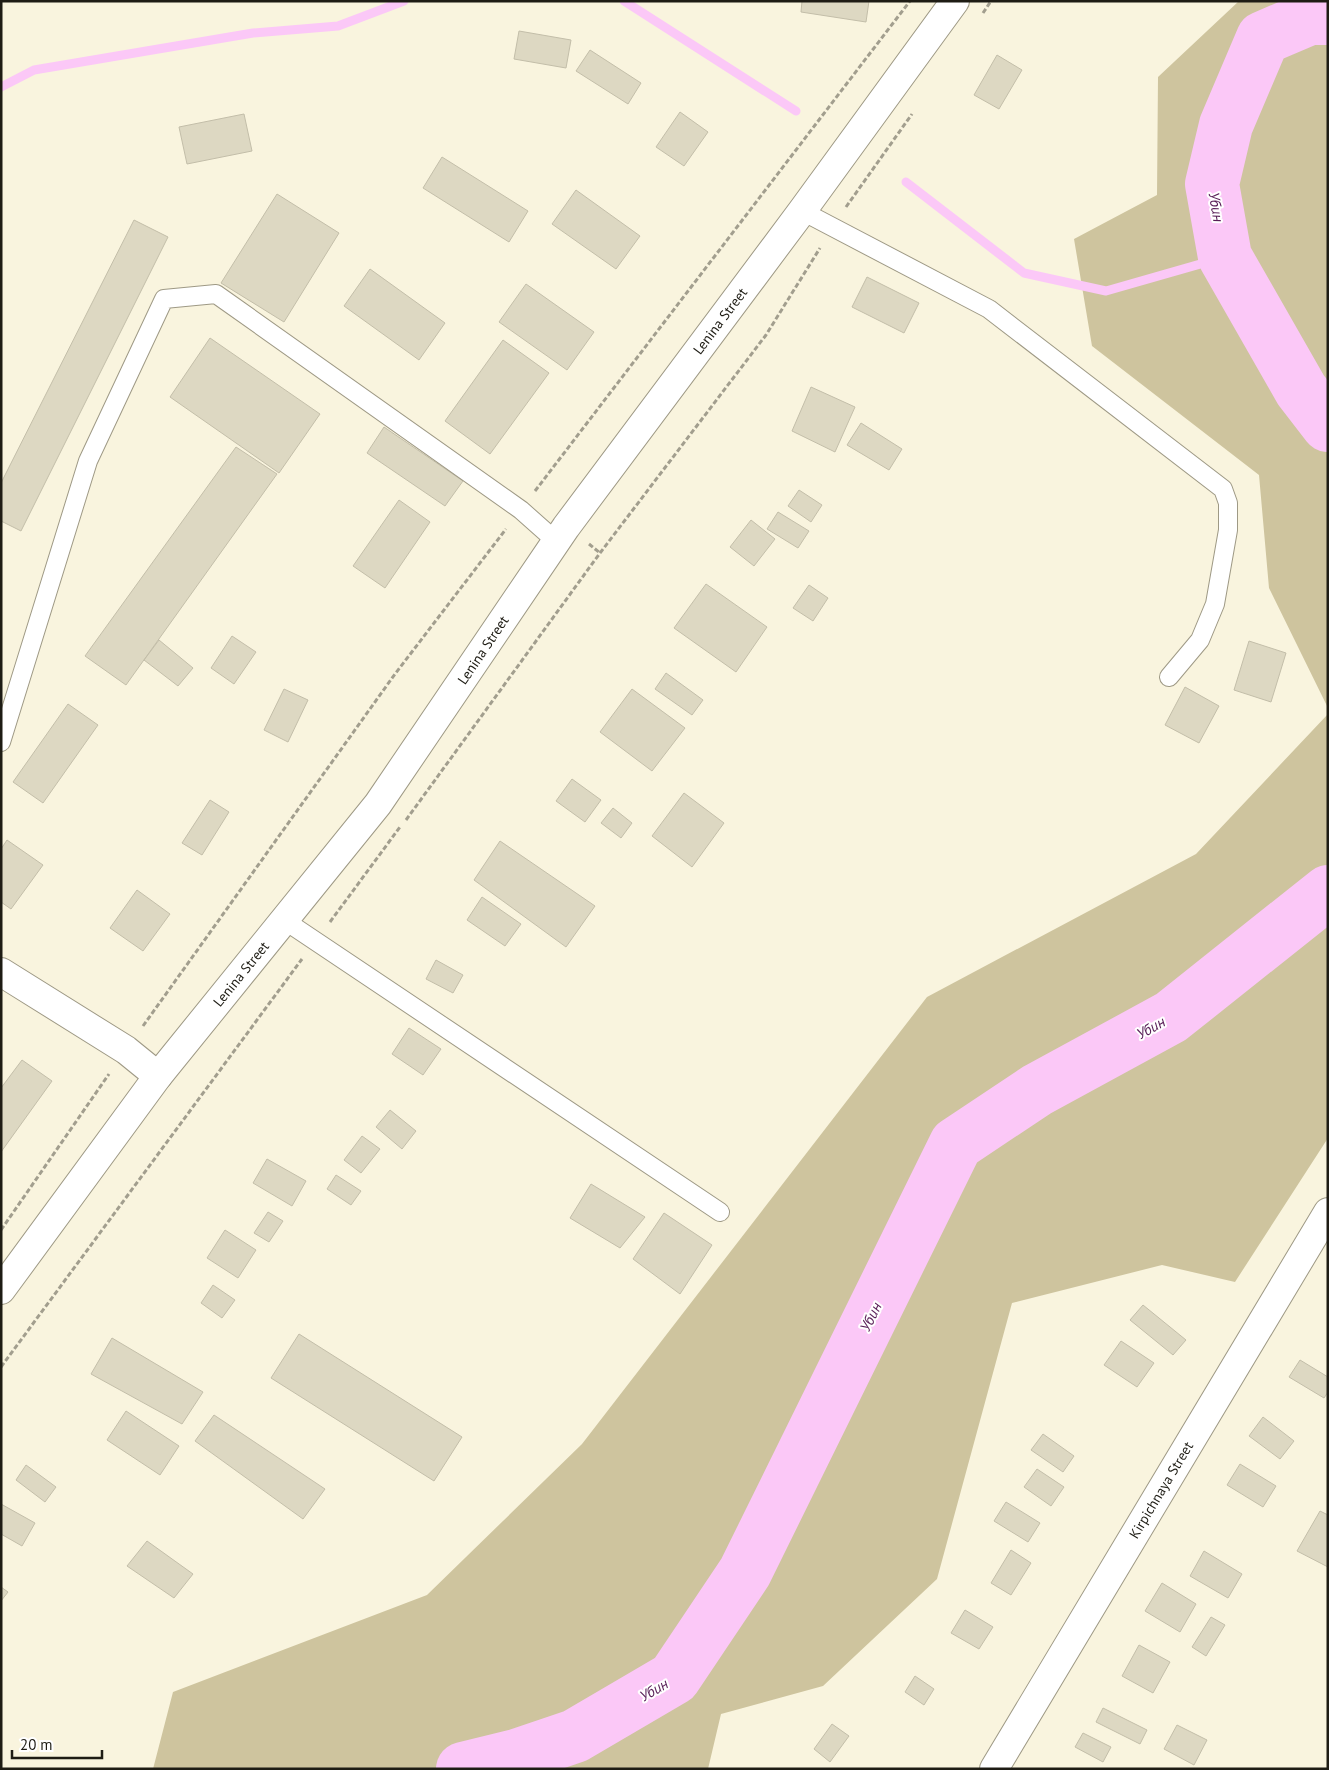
<svg xmlns="http://www.w3.org/2000/svg" width="1329" height="1770" font-family="'PT Sans',sans-serif">
<rect width="100%" height="100%" fill="#f9f4de"/>
<path fill="#cec49e" d="M1239 1H1328V708L1269 588 1259 475 1092 346 1074 239 1157 195 1158 77Z
M1328 714V1138L1235 1282 1162 1265 1012 1303 937 1579 823 1686 721 1714 708 1769H153L173 1692 427 1595 582 1444 927 997 1196 854Z"/>
<g fill="none" stroke-linecap="round" stroke-linejoin="round">
<path stroke="#fbc8f7" stroke-width="9" d="M624 1 796 111
M1 87 34 70 253 33 338 26 404 1
M906 182 1024 273 1106 291 1225 257"/>
<path stroke="#fbc8f7" stroke-width="54" d="M1328 18H1310L1263 38 1226 125 1212 184 1225 257 1301 390 1328 425
M463 1769 516 1756 575 1736 674 1678 745 1572 956 1144 1037 1090 1171 1017 1328 892"/>
</g>
<path fill="#ddd8c2" stroke="#c3bea9" d="M802 1H869L866 22 801 12Z
M519 31 571 40 566 68 514 59Z
M590 50 641 83 628 104 576 71Z
M997 55 1022 70 999 109 974 95Z
M680 112 708 132 684 166 656 147Z
M244 114 252 151 187 164 179 127Z
M442 157 528 211 509 242 423 188Z
M576 190 640 236 616 269 552 224Z
M277 194 339 233 284 322 221 283Z
M134 220 168 237 21 531 1 521V483Z
M370 269 445 323 419 360 344 306Z
M867 277 919 303 904 333 852 307Z
M526 284 594 332 567 370 499 322Z
M210 338 320 414 279 473 170 397Z
M503 340 549 373 490 454 445 421Z
M811 387 855 407 835 452 792 431Z
M861 423 902 449 889 470 847 445Z
M384 427 463 481 445 506 367 453Z
M236 447 277 474 126 685 85 656Z
M799 490 822 505 811 522 788 506Z
M399 500 430 522 385 588 353 566Z
M778 512 809 531 798 548 767 529Z
M751 520 775 539 754 566 730 547Z
M706 584 767 627 736 672 674 628Z
M809 585 828 598 813 621 793 608Z
M232 636 256 652 234 684 211 668Z
M159 640 193 668 178 686 144 660Z
M1249 641 1286 653 1271 702 1234 690Z
M666 673 703 700 692 715 655 689Z
M1185 687 1219 706 1199 743 1165 725Z
M284 689 308 700 288 742 264 730Z
M632 689 685 728 652 771 600 732Z
M68 704 98 725 43 803 13 782Z
M572 779 601 800 585 822 556 801Z
M684 793 724 823 692 867 652 836Z
M210 800 229 812 202 855 182 843Z
M613 808 632 823 621 838 601 823Z
M7 840 43 865 11 909 1 902V849Z
M500 841 595 906 566 947 474 880Z
M137 890 170 914 143 951 110 928Z
M482 897 521 924 505 946 467 920Z
M436 960 463 975 453 993 426 979Z
M409 1028 441 1049 423 1075 392 1054Z
M22 1060 52 1081 1 1152V1088Z
M390 1110 416 1131 402 1149 376 1127Z
M362 1136 380 1149 361 1173 344 1160Z
M267 1159 306 1181 292 1206 253 1183Z
M336 1175 361 1191 351 1205 327 1189Z
M591 1184 645 1217 620 1248 570 1218Z
M268 1212 283 1221 269 1242 254 1233Z
M664 1213 712 1245 680 1294 633 1259Z
M225 1230 256 1250 238 1278 207 1258Z
M213 1285 235 1300 222 1318 201 1303Z
M1143 1305 1186 1340 1173 1355 1130 1320Z
M299 1334 462 1437 434 1481 271 1378Z
M112 1338 203 1392 182 1424 91 1374Z
M1121 1341 1154 1363 1137 1387 1104 1365Z
M1300 1360 1328 1377V1392L1324 1398 1289 1377Z
M126 1411 179 1446 160 1475 107 1440Z
M214 1415 325 1489 303 1519 195 1441Z
M1263 1417 1294 1441 1280 1459 1249 1436Z
M1043 1434 1074 1456 1063 1472 1031 1450Z
M1240 1464 1276 1486 1263 1507 1227 1485Z
M26 1465 56 1487 45 1502 16 1480Z
M1037 1469 1064 1487 1051 1506 1024 1487Z
M1006 1502 1040 1523 1028 1542 994 1521Z
M1 1504 35 1523 22 1546 1 1534Z
M1320 1511 1328 1515V1567L1297 1551Z
M147 1541 193 1574 174 1598 127 1566Z
M1011 1550 1031 1563 1011 1595 991 1583Z
M1204 1551 1242 1574 1228 1598 1190 1576Z
M1162 1583 1196 1604 1180 1632 1145 1611Z
M1 1587 8 1592 1 1601Z
M965 1610 993 1627 979 1649 951 1633Z
M1211 1617 1225 1625 1206 1656 1192 1647Z
M1139 1645 1170 1662 1153 1693 1122 1676Z
M915 1676 934 1689 924 1705 905 1692Z
M1103 1708 1147 1730 1140 1744 1096 1722Z
M832 1724 849 1736 830 1762 814 1749Z
M1177 1725 1207 1740 1194 1765 1164 1749Z
M1083 1733 1111 1747 1103 1762 1075 1747Z"/>
<g fill="none" stroke-linecap="round" stroke-linejoin="round">
<g stroke="#9e9985" stroke-width="20">
<path id="lane" d="M802 211 989 309 1223 489 1228 503V530L1215 604 1200 640 1169 677
M1 742 88 461 164 299 216 294 521 510 557 542
M284 920 720 1212"/>
</g>
<g stroke="#9e9985" stroke-width="30">
<path id="street" d="M1 972 126 1050 158 1076
M994 1769 1328 1212"/>
</g>
<g stroke="#9e9985" stroke-width="30">
<path id="secondary" d="M1 1290 158 1076 378 804 566 527 802 211 955 1"/>
</g>
<path stroke="#a29e8e" stroke-width="3" stroke-dasharray="5 2.5" stroke-linecap="butt" d="M983 13 991 1
M846 207 912 114
M535 491 910 1
M589 544 600 553
M406 820 600 553 766 335 820 248
M330 922 400 827
M143 1026 395 674 506 529
M1 1230 109 1074
M1 1367 302 959"/>
<use href="#lane" stroke="#fff" stroke-width="18"/>
<use href="#street" stroke="#fff" stroke-width="28"/>
<use href="#secondary" stroke="#fff" stroke-width="28"/>
</g>
<g text-anchor="middle" stroke-width="4" stroke-linejoin="round" paint-order="stroke">
<g font-size="14" fill="#1e1c14" stroke="#fff">
<text transform="translate(720 321) rotate(-53)" y="5">Lenina Street</text>
<text transform="translate(483 650) rotate(-56)" y="5">Lenina Street</text>
<text transform="translate(241 974) rotate(-51)" y="5">Lenina Street</text>
<text transform="translate(1161 1490) rotate(-59)" y="5">Kirpichnaya Street</text>
</g>
<g font-size="15" font-style="italic" fill="#581e57" stroke="#fff">
<text transform="translate(1216 207) rotate(80)" y="5">Убин</text>
<text transform="translate(1151 1028) rotate(-29)" y="5">Убин</text>
<text transform="translate(871 1317) rotate(-64)" y="5">Убин</text>
<text transform="translate(654 1690) rotate(-30)" y="5">Убин</text>
</g>
</g>
<rect width="1329" height="1770" fill="none" stroke="#1e1c14" stroke-width="5"/>
<path d="M12 1750v8h90v-8" fill="none" stroke="#1e1c14" stroke-width="2.5"/>
<text x="20" y="1750" font-size="15" fill="#1e1c14" stroke="#ffffff" stroke-width="4" paint-order="stroke">20 m</text>
</svg>
